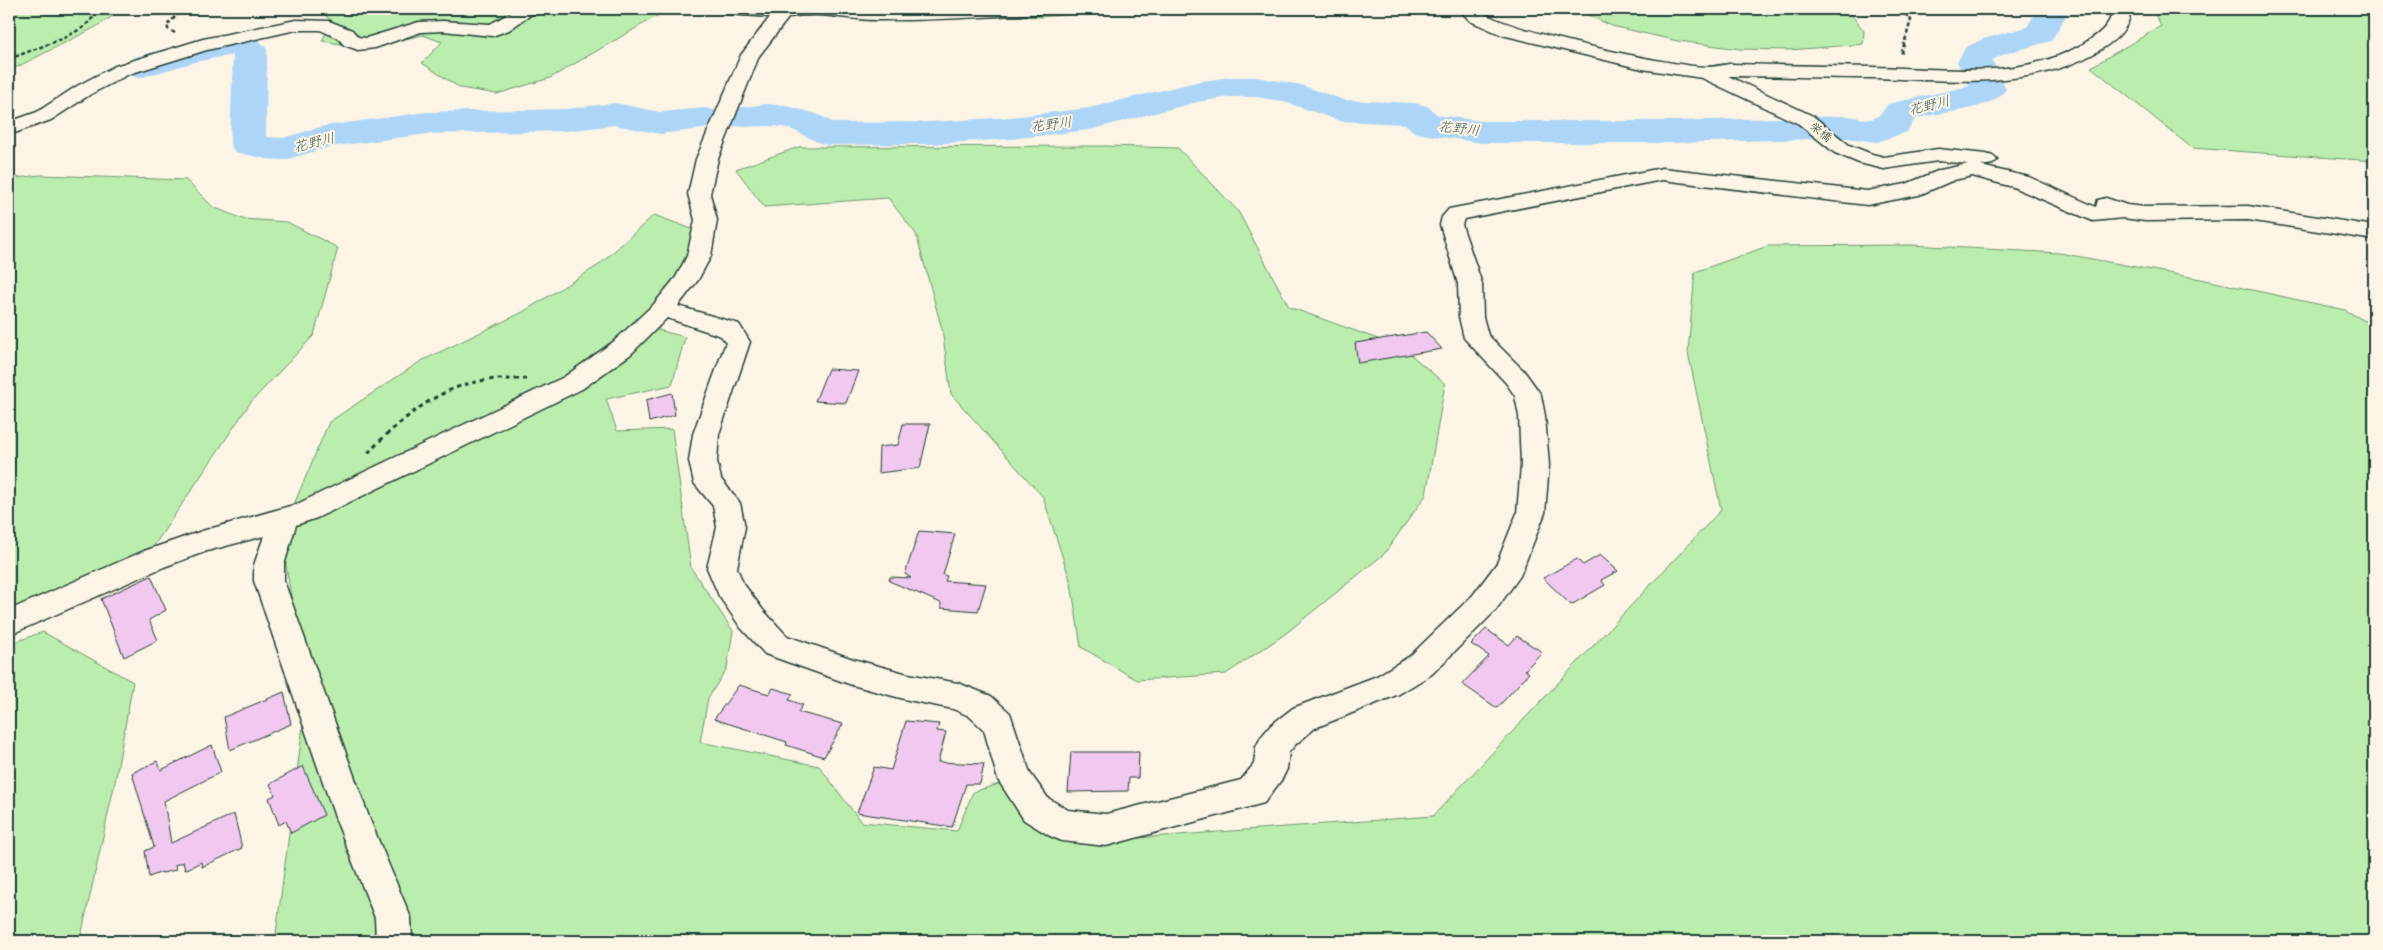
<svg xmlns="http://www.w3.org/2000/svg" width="2383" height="950" font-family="Pangolin,'Klee One',sans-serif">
<rect width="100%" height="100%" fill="#fcf5e5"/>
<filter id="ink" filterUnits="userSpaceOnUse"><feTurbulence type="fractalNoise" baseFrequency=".02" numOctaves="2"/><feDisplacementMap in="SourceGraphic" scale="10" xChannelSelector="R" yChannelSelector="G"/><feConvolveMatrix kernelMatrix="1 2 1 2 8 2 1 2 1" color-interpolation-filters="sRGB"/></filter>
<g filter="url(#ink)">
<path fill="#bbeeae" stroke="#6d9671" d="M20 9H124L94 28 9 71V14L19 12Z
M150 9H258L150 15Z
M313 9H669L550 78 497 94 460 88 422 63 442 42 423 35 365 48 322 41 332 21 317 9Z
M840 9H1135L1039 17Z
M1575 9H1847L1864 31 1863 44 1790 50 1740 49 1678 41 1612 26Z
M2152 9H2374V161L2192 148 2091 67 2161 26Z
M1105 146 1178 148 1238 211 1289 307 1403 348 1445 384 1426 495 1384 554 1285 634 1226 674 1137 680 1081 647 1071 583 1043 497 951 394 942 329 916 234 888 198 764 207 736 169 799 147Z
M40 175 186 180 213 207 243 219 287 222 338 248 314 335 250 403 141 565 9 620V179Z
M654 215 700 232 693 265 658 330 685 337 672 385 606 399 617 431 672 429 691 568 733 631 727 668 708 698 700 742 819 766 861 822 957 831 973 792 1002 783 1111 840 1433 816 1721 510 1688 352 1695 272 1768 246 1911 245 2059 253 2201 279 2345 310 2374 326V941H275L307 695 281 535 329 422 421 361 521 313 599 265Z
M43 632 133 682 115 782 80 941H9V644Z"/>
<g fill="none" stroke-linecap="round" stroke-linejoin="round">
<path fill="#add5f7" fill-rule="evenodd" d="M2038 9H2070L2051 41 2007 53 1992 60 2006 89C1990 113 1941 110 1915 119L1907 132 1877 142 1847 138 1674 143H1481L1427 135 1414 132 1405 124 1340 121 1282 101 1256 97H1230L1197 102 1089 130 1011 139 930 144 827 145C811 141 798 130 783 127 764 124 746 129 727 125L722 117 727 109 767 104 787 106 817 114 834 123 930 122 1011 117 1089 108 1196 82 1230 77H1256L1301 85 1344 100 1414 103 1427 106 1438 115 1481 121H1674L1847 116C1870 119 1874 125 1888 104L1970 86 1957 62 1966 47 1983 39 2027 27Z
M235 35 258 39 267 49 266 137 283 138 324 126 427 112 566 109 615 103 660 112 705 108 718 111 723 119 718 127 660 134 615 125 566 131 427 134 329 147 285 160 266 159 235 152 230 144 233 55 199 61 139 78 127 75 122 68C123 66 124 63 126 62 136 53 218 37 235 35Z"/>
</g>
<path fill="#f0c8f0" stroke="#1f3d34" d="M1426 332 1442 349 1358 363 1355 343Z
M828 369 858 371 846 403 815 401Z
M672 393 675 415 649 422 646 400Z
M903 424H930L920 468 878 473 879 447 898 445Z
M919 531 955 534 943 575 947 576 945 581 986 584 978 611 941 608V603L889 581 890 577 911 578 905 574Z
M1600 555 1618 571 1601 580 1605 585 1571 605 1543 578 1577 559 1583 565Z
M151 576 166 610 149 620 158 640 124 657 101 599Z
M1486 629 1509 645 1517 636 1542 652 1525 670 1529 673 1497 708 1462 684 1489 656 1471 644Z
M739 685 769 694 773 688 793 694 789 700 803 705 798 712 843 724 824 757 786 745 787 742 714 719Z
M284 692 291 724 230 750 224 717Z
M906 721 939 724 937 731 946 732 938 762 984 764 980 784H966L952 827 857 813 874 767 891 770Z
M212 745 221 772 164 801 171 843 234 814 242 848 202 867 201 862 185 870 183 862 175 865 176 870 162 873V872L149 877 145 851 154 847 132 773 157 761 161 770Z
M1071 752H1139L1138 778H1129L1128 791 1068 792Z
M303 766 324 815 291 833 286 821 279 825 269 798 275 795 270 784Z"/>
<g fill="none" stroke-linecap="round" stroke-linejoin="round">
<g stroke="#1f3d34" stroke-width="3">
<path id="minor" d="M518 9H539L509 30 492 36 443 31 421 32 375 48 358 50 344 45 338 38 320 30H296L207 50 129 74 91 94 51 120 9 135V122L37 112 77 86 115 66 203 39 296 20 329 21 352 30 358 37 366 38 419 22 443 21 490 24Z
M719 9H1048L1045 13 1039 14C985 16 931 21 877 20 847 20 820 11 789 17L759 56 718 159 710 194 717 220 711 256 698 280 678 306 739 324 750 342 719 434 717 461 721 479 740 503 745 527 737 568 743 583 763 610 787 636 853 659 908 674 958 683 991 696 1010 713 1030 773 1048 798 1068 810 1106 814 1241 780 1254 764 1256 747 1261 737 1271 725 1293 708 1377 676 1410 656 1473 595 1497 563 1517 513 1521 465 1519 416 1515 396 1506 383 1464 338 1459 317 1458 284 1440 225 1442 217 1449 209 1662 168 1867 191 1906 184 1940 170 1968 164 1938 161 1884 169 1859 163 1835 153 1799 124 1702 78 1642 69 1502 35 1470 21 1459 9H1478C1500 30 1670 66 1706 67 1714 67 1722 65 1729 64 1777 65 1826 66 1874 67 1943 68 2021 81 2083 44 2098 35 2110 27 2113 9H2131C2130 28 2116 40 2100 50 2032 91 1950 80 1873 78 1825 78 1777 76 1728 76L1813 116 1849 145 1872 154 1884 157 1938 149 1986 154 1993 156 1997 160 1993 164 1981 166 2029 177 2096 207 2098 200 2106 198 2127 205 2145 207 2248 206 2374 226V240L2248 220 2145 221 2123 218 2093 221 2013 187 1972 176 1954 180 1919 195 1867 205 1662 180 1464 219 1462 225 1482 284 1483 317 1488 335 1524 371 1537 389 1541 395 1545 416 1549 465 1545 513 1520 576 1495 611 1432 674 1399 694 1315 728 1295 745 1289 752 1287 769 1282 779 1264 803 1106 846 1062 841 1050 836 1024 820 998 780 984 730 969 716 953 709 908 700 852 685 765 654 741 628 719 596 707 568 717 527 713 506 694 483 689 461 693 434 726 342 721 336 667 318 631 354 582 389 317 518 296 525 284 565V581L370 820 411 918 412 941H376L375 918 336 820 254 581V565L264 536 207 551 164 567 9 635V610L144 551 202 531 297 504 564 377 613 342 654 304 676 277 687 256 695 220 688 194 696 159 741 55 770 17 728 14 722 13Z"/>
</g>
<path stroke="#1f3d34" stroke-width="2.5" stroke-dasharray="4 2.5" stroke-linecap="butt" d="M1901 9 1911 20 1901 55
M175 33 168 29 167 25 183 9
M9 59 62 39 84 27 101 9"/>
<path stroke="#1f3d34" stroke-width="3" stroke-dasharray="4.5 4" stroke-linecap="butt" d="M368 453C397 423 434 390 476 382 492 378 509 379 526 379"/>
<use href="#minor" fill="#fcf5e5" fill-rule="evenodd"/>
</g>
</g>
<g text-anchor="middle" stroke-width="4" stroke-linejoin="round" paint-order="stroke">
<g font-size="12" fill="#1f3d34" stroke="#fcf5e5">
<text transform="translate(1821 132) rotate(37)" y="4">栄橋</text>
</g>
<g font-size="14" font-style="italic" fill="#3b5b5b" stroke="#fcf5e5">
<text transform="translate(1929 105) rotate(-13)" y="5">花野川</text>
<text transform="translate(1051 124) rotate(-7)" y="5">花野川</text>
<text transform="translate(1459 128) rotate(7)" y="5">花野川</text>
<text transform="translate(314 142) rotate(-14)" y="5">花野川</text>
</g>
</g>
<rect width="2383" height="950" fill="none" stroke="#fcf5e5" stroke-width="30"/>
<rect x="15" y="15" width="2353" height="920" fill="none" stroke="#1f3d34" stroke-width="2" filter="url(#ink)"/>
</svg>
